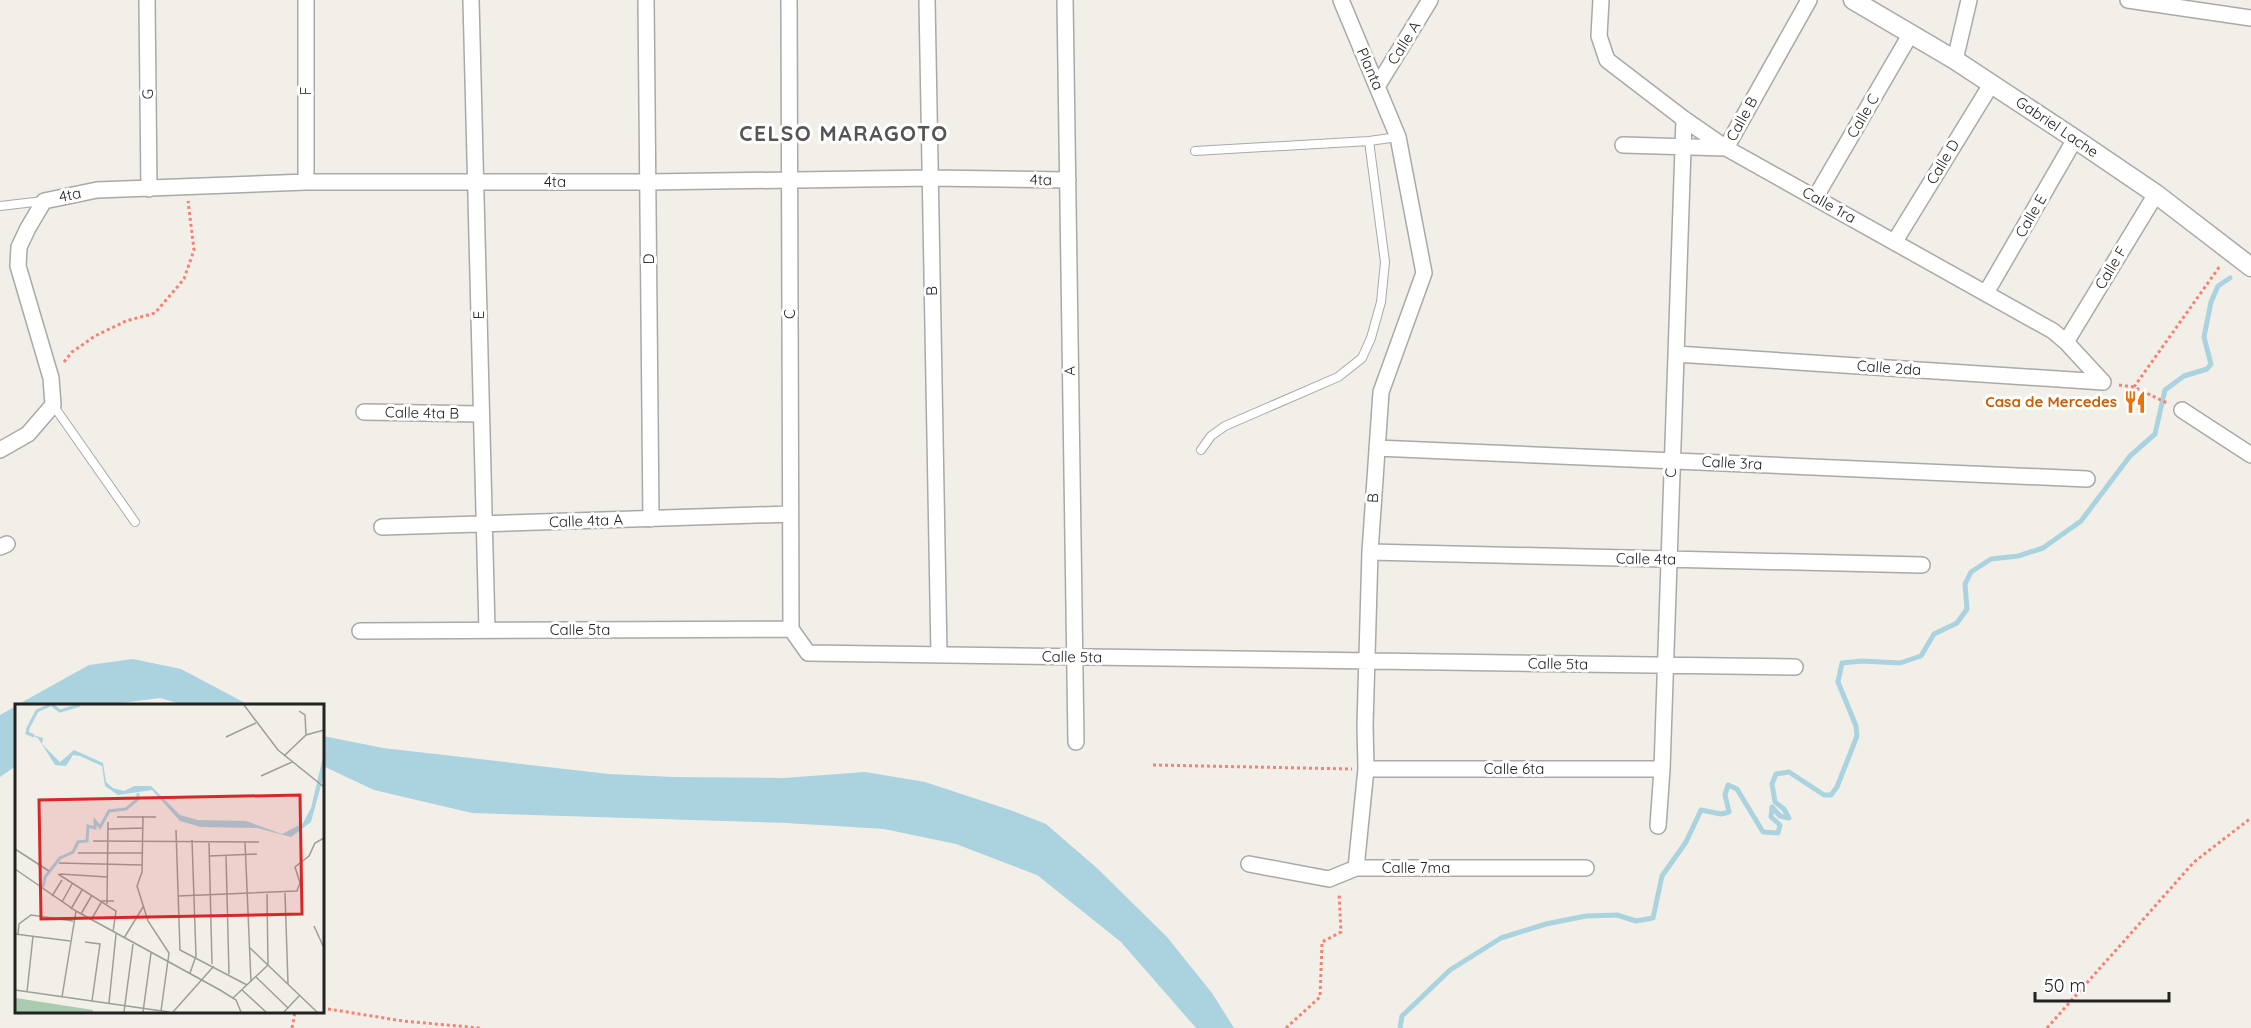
<svg xmlns="http://www.w3.org/2000/svg" width="2251" height="1028" font-family="Quicksand,sans-serif">
<rect width="100%" height="100%" fill="#f2efe9"/>
<path fill="#aad3df" d="M133 659 181 669 249 705H184L160 698 106 705H17L89 665Z
M16 706V766L0 777V715Z
M323 736 383 748 609 774 674 777 784 778 865 772 925 782 1010 810 1046 824 1098 869 1167 937 1212 993 1234 1028H1196L1121 942 1037 875 956 844 884 829 786 823 472 813 374 790 323 766Z"/>
<g fill="none" stroke-linecap="round" stroke-linejoin="round">
<path stroke="#aad3df" stroke-width="5" d="M1400 1028 1402 1016 1450 970 1501 938 1546 924 1586 916 1617 915 1636 921 1653 918 1662 876 1686 842 1701 810 1721 814 1729 812 1725 795 1728 785 1737 789 1763 832 1778 833 1780 825 1771 817 1772 807 1780 816 1789 818 1784 809 1775 802 1772 784 1776 774 1789 772 1824 795H1831L1837 787 1857 736 1856 726 1838 682 1842 663 1862 661 1900 663 1921 656 1934 634 1957 623 1967 609 1965 584 1971 572 1991 559 2018 556 2043 548 2081 521 2130 456 2155 434 2165 390 2184 376 2207 369 2211 364 2204 337 2211 302 2218 286 2230 278"/>
<g stroke="#a9a9a9" stroke-width="10">
<path id="service" d="M1195 151 1369 141 1398 137
M0 206 43 201
M53 405 135 522
M1201 450 1211 436 1225 426 1338 377 1362 358 1371 338 1381 302 1385 262 1369 141"/>
</g>
<g stroke="#a9a9a9" stroke-width="18">
<path id="minor" d="M147 0 149 189
M306 0V182
M471 0 487 630
M646 0 651 519
M789 0 791 629
M927 0 939 655
M1065 0 1076 742
M1341 0 1398 137 1424 273 1381 392 1370 552 1365 725 1366 769 1356 868
M1601 0 1599 36 1607 60 1684 119 1726 148 2053 331 2066 342 2103 382
M2128 0 2251 18
M1955 60 1969 0
M1378 85 1430 0
M1623 145 1726 148 1809 0
M1815 198 1910 35
M1895 241 1992 83
M1986 293 2075 139
M2066 342 2156 194
M1676 354 2103 382
M2182 410 2251 455
M364 412 481 414
M1377 448 2087 479
M0 450 28 434 53 405 51 378 18 266 19 247 28 228 44 201 97 190 306 182H648L930 178 1068 180
M382 527 790 514
M0 547 7 544
M1370 552 1922 565
M360 631 791 629 808 653 1795 667
M1366 769H1662
M1658 826 1662 769 1684 119
M1249 864 1329 879 1356 868H1586"/>
</g>
<g stroke="#a9a9a9" stroke-width="21">
<path id="tertiary" d="M1853 0 1955 60 2075 139 2156 194 2251 267"/>
</g>
<path stroke="#fa8072" stroke-width="3" stroke-dasharray="3 3" stroke-linecap="butt" d="M64 362 72 352 95 336 126 321 155 313 184 279 194 250 188 201
M2119 385 2134 387 2169 404
M2134 387 2220 266
M1153 765 1352 769
M322 1008 403 1021 480 1028
M292 1028 295 1012
M1286 1028 1320 997 1322 942 1341 932 1339 893
M2047 1028 2194 862 2251 818"/>
<use href="#service" stroke="#fff" stroke-width="8"/>
<use href="#minor" stroke="#fff" stroke-width="15"/>
<use href="#tertiary" stroke="#fff" stroke-width="18"/>
</g>
<defs>
<g id="restaurant-bare" transform="scale(1.8)"><path d="M-5-6h1v4h1v-4h1v4h1v-4h1v5L-1.5 .5V6h-2V.5L-5-1ZM5-6V6H3V1.5H1.5Q1.5-4 5-6Z" fill="#e8710a" stroke="#fff" stroke-width="2.5" paint-order="stroke"/></g>
</defs>
<g fill-rule="evenodd">
<use href="#restaurant-bare" x="2135" y="402"/>
</g>
<g text-anchor="middle" stroke-width="6" stroke-linejoin="round" paint-order="stroke">
<g font-size="15" fill="#222" stroke="#fff">
<text transform="translate(1404 43) rotate(-58)" y="5">Calle A</text>
<text transform="translate(1370 69) rotate(66)" y="5">Planta</text>
<text transform="translate(306 91) rotate(-90)" y="5">F</text>
<text transform="translate(148 94) rotate(-91)" y="5">G</text>
<text transform="translate(1863 116) rotate(-60)" y="5">Calle C</text>
<text transform="translate(1742 119) rotate(-61)" y="5">Calle B</text>
<text transform="translate(2057 127) rotate(34)" y="5">Gabriel Lache</text>
<text transform="translate(1943 162) rotate(-59)" y="5">Calle D</text>
<text transform="translate(1041 180) rotate(1)" y="5">4ta</text>
<text x="555" y="187">4ta</text>
<text transform="translate(70 195) rotate(-12)" y="5">4ta</text>
<text transform="translate(1829 205) rotate(29)" y="5">Calle 1ra</text>
<text transform="translate(2031 216) rotate(-60)" y="5">Calle E</text>
<text transform="translate(649 259) rotate(-91)" y="5">D</text>
<text transform="translate(2111 268) rotate(-59)" y="5">Calle F</text>
<text transform="translate(932 291) rotate(-91)" y="5">B</text>
<text transform="translate(790 314) rotate(-90)" y="5">C</text>
<text transform="translate(479 315) rotate(-91)" y="5">E</text>
<text transform="translate(1889 368) rotate(4)" y="5">Calle 2da</text>
<text transform="translate(1070 371) rotate(-91)" y="5">A</text>
<text transform="translate(422 413) rotate(1)" y="5">Calle 4ta B</text>
<text transform="translate(1732 463) rotate(3)" y="5">Calle 3ra</text>
<text transform="translate(1671 473) rotate(-88)" y="5">C</text>
<text transform="translate(1373 498) rotate(-86)" y="5">B</text>
<text transform="translate(586 521) rotate(-2)" y="5">Calle 4ta A</text>
<text transform="translate(1646 559) rotate(1)" y="5">Calle 4ta</text>
<text x="580" y="635">Calle 5ta</text>
<text transform="translate(1072 657) rotate(1)" y="5">Calle 5ta</text>
<text transform="translate(1558 664) rotate(1)" y="5">Calle 5ta</text>
<text x="1514" y="774">Calle 6ta</text>
<text x="1416" y="873">Calle 7ma</text>
</g>
<g font-size="15" font-weight="bold" fill="#c56008" stroke="#fff" text-anchor="end">
<text x="2117" y="407">Casa de Mercedes</text>
</g>
<g font-size="21" font-weight="bold" letter-spacing="1.5" fill="#555" stroke="#fff">
<text x="844" y="141">CELSO MARAGOTO</text>
</g>
</g>
<g transform="translate(15 704)">
<rect width="309" height="309" fill="#f2efe9"/>
<path d="M1 294 78 306V308H0Z" fill="#aacbaf"/>
<path d="M14 30 28 34 27 40 45 58 59 46 88 59 91 78 98 84 109 87 119 82H136L165 111 183 116 231 117 267 130 288 119 296 104 309 49 308 74 296 118 276 133 242 124 186 123 165 117 137 86 103 91 90 82 87 62 65 52 58 51 51 62 40 61 23 34Z" fill="#aad3df"/>
<path fill="none" stroke="#aad3df" stroke-width="3" d="M37 1 45 7 65 1M19 32 12 29 13 24 22 7 35 1M28 183 30 173 45 154 58 148 63 138 72 137 73 122 80 124V117L85 123 94 107 111 105 123 95V89"/>
<path fill="none" stroke="#9f9d99" stroke-width="1.5" d="M229 1 263 46 309 83M284 7 290 11 291 31M211 33 241 19M269 52 291 31 309 26M246 72 277 58M128 112 127 168 122 182 133 217 154 249 146 307M102 113H141M93 125 128 124M161 126 165 246 232 281M78 137 244 138M230 138 236 278M194 139 197 260M0 145 34 167M63 149H128M211 151 214 270M195 152 242 150M44 159 127 161M0 165 61 207 205 286 221 296 226 308M43 170 101 207 98 228M45 170 92 173M270 189 273 280M37 192 47 176M163 192 282 187 285 179 280 163 294 152 300 139 309 134M47 198 57 180M92 200 93 118M56 205 67 186M66 210 77 191M76 216 87 197H99M299 222 309 244M0 230 55 237M3 230 4 220 16 211 58 217M109 234 128 203M70 238 85 240 77 297M234 243 302 308M175 269 181 252 177 136M241 273 273 304M0 286 154 308M227 286 251 308M12 288 18 232M47 293 61 207M218 294 253 261 252 190M94 299 101 230M109 308 118 240M128 308 136 249M158 308 199 262M269 308 284 292"/>
<path fill="#d62828" fill-opacity="0.15" stroke="#d62828" stroke-width="3" d="M285 91 287 210 26 215 24 96Z"/>
<rect width="309" height="309" fill="none" stroke="#222" stroke-width="3"/>
</g>
<path d="M2035 992v9h134v-9" fill="none" stroke="#222222" stroke-width="3"/>
<text x="2044" y="992" font-size="18" fill="#222222" stroke="#ffffff" stroke-width="4.5" paint-order="stroke">50 m</text>
</svg>
